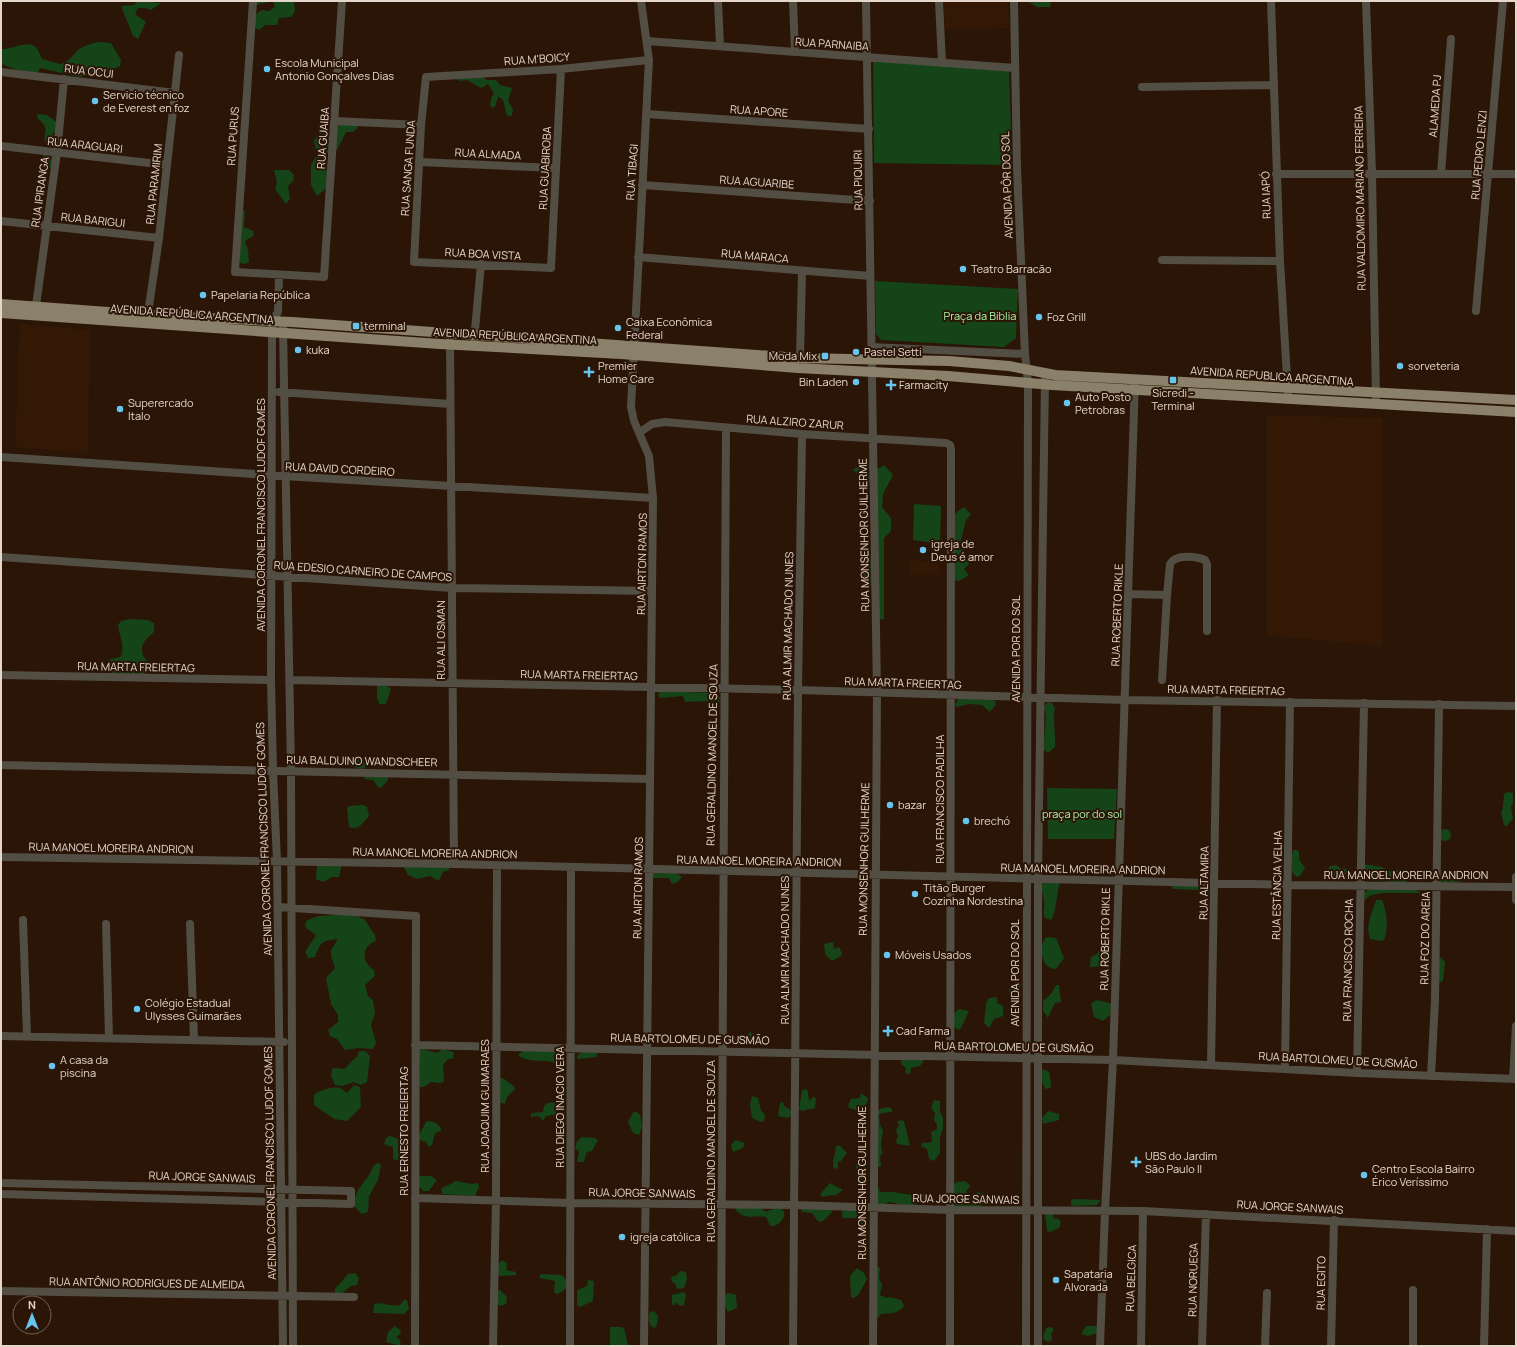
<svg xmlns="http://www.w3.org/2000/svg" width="1517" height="1347" font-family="Manrope,sans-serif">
<rect width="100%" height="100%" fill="#2a1506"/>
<path fill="#331905" d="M944 1H1008L1009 28 945 29Z
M20 324 90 330 88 453 15 447Z
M1267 415 1382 418V646L1267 635Z
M909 560 938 562 940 575H909Z"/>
<path fill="#154419" d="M138 1 161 3 151 10 145 8H138L135 14 146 22 138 39 133 36 121 6 134 5Z
M254 1H294L295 11 291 17 279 18 277 25H265L259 30 254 27 256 14 262 10 269 11 275 7 273 1 255 5Z
M1027 1H1051L1050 7H1037Z
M98 42 111 43 121 60 120 66 101 75H87L80 77 40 68 37 74 23 72 1 64V49C20 49 34 33 42 59L60 64C68 62 70 59 75 53 81 46 90 44 98 42Z
M873 61 1009 71 1012 165 874 163Z
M481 76 487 80H496L500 85 512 88 508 101 513 109 512 116H508C503 110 507 99 498 97L495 106 493 108 490 106 491 99 494 93 488 84 482 88 479 87 467 80 460 81 457 79Z
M37 114 47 115 58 123 55 132 52 134 56 139 55 148 46 144C41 132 52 129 38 119Z
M346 122H353L358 127 353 132H346L337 150 325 154C325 166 331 176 329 186L317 196 311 185V165L317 154 314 141 321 130 334 128Z
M44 153 54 155 51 168H48L47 175 43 180C40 175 42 169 45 165L43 158Z
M274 170H289L294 175 293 181 288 186 290 199 286 204 275 189 277 182Z
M240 210 245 211 244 227 253 231 254 234 252 237 246 240 245 243 248 249 249 262 246 264 240 263Z
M875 281 1018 289 1016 338 1004 347 881 340 876 334Z
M867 460 878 469 884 465 893 475 883 494 882 507 891 518V531L884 538V619L872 620 873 587 859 574V561L870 562 873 530 872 486 853 470Z
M914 504 941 506 940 544 913 540Z
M964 507 971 514 966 520 959 548 965 553 969 564 964 569 969 575 959 581 950 579 952 548 947 545C947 528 948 516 964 507Z
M130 619 148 620 154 623V632C147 638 139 644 143 655 145 659 149 662 150 667L145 676C131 675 110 680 106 664L111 659 120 657C126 645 119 637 118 625L121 621Z
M377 685H386L391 689 386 704H379L377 698Z
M660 691 714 693 720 697 719 704 715 709 706 701 685 702 683 696 660 698 658 696Z
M989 698 995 701 996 704 990 712 982 705 969 704 957 707 955 705 958 699Z
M1048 702 1052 703 1055 708C1052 721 1056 734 1055 747L1048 753 1043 749 1046 716 1044 707Z
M355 758 365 760 367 762 365 768 361 769 346 765V761Z
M365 776H388V780L382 787 379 788 373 780 364 779Z
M1047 788 1117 789 1114 839H1048Z
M1507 792 1513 793V803L1511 807 1513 818 1507 826 1504 825 1501 813 1503 807 1504 794Z
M363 805 367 807 369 816C362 823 359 831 349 827L347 808 349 806Z
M1439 835a6 6 0 1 1 12 0a6 6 0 1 1-12 0Z
M1293 850H1297L1299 852V859L1305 868 1300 876 1297 877C1288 872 1291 858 1293 850Z
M342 864 339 877H332L323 882 316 879 317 866Z
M1363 864 1382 867 1389 871 1403 869 1406 874 1407 881 1405 883 1368 880 1364 875Z
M403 865 449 866V870L443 872 439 881 430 876 417 879 408 875Z
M1336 865 1342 869H1349L1351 875 1349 878 1335 879 1329 875 1328 869 1330 866Z
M1445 871 1463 875 1465 878 1460 882 1442 883 1440 880 1441 874Z
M653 873H676L682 877 678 882 672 884 669 878H653L651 875Z
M1044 881 1060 882C1056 894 1057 911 1051 920L1045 918C1042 911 1045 908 1044 901 1043 893 1039 889 1044 881Z
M1173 885 1208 886 1210 888 1208 898 1205 899 1198 890 1174 889 1172 888Z
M1369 889C1381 889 1413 886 1421 893H1383L1371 895 1363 901 1364 893Z
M1376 900H1382C1387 910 1389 932 1383 941L1370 939C1365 925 1372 914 1376 900Z
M351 914 364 919 375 935 376 941C361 946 361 962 374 970L375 976 365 985 368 996 373 1000 375 1013 371 1025 376 1043 373 1049 359 1048 345 1050 337 1039 330 1036 328 1030 338 1022V1015L331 1004 326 978 335 968 331 956V950L338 939C321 941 321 942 315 957L308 958 305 952 316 935 305 927 306 921 318 916Z
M1046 937 1056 938 1064 958 1056 969C1041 970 1038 946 1046 937Z
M833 942 834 949 839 947 842 953 841 956 832 961 825 954 824 944Z
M1102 946H1108L1111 959 1104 966 1090 967 1091 957 1097 954Z
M1440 957 1445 962 1443 981 1439 983 1437 981V958Z
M1016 981 1022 984 1018 993 1021 1009 1018 1019 1012 1015 1009 993V989Z
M1056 985H1059L1061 1002 1055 1003 1048 1018 1043 1011V1001L1051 994Z
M997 997V1003L1003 1006V1016L994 1019 989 1028 984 1023 986 1003 989 998Z
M1096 1000 1110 1003 1112 1005 1110 1015 1103 1021 1094 1017 1091 1004Z
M959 1009 969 1011 961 1028 958 1030 953 1026 954 1013Z
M750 1032 756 1036 766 1037V1041L740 1045 731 1044 730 1041 732 1038 745 1040 747 1034Z
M961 1043H1004L1010 1045V1048L993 1051H959L956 1048 958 1044Z
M421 1049 437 1053 443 1049 454 1052 453 1058 447 1060 443 1065 444 1082 441 1083 431 1082C426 1085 424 1090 418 1085L420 1066 417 1060 418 1050Z
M597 1050V1057L578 1059 577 1056 582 1051Z
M359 1051H365L370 1056 367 1082 361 1085 354 1082 342 1086 335 1085 331 1076 332 1069 335 1068 345 1069 351 1062 357 1057Z
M523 1051H556L558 1056 563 1060V1063L560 1066C556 1064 552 1061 547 1061 540 1061 523 1061 518 1055Z
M921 1058 924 1060 920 1066 911 1068 910 1074H907L905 1072 906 1068 901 1064 902 1059Z
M1043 1069 1049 1072 1051 1083 1050 1088 1046 1089C1042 1085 1039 1074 1043 1069Z
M500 1078C505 1078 505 1080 508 1082 518 1089 516 1088 509 1095 506 1098 506 1101 505 1104L499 1102Z
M354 1085 360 1087 361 1107 347 1121 334 1119 314 1105V1095C319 1090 335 1085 342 1089 344 1090 345 1092 347 1093Z
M806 1089 808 1091 809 1101 813 1097 816 1098 815 1108 802 1111 799 1109C800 1104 801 1094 802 1090Z
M861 1093 868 1098 865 1110 862 1112 849 1108 848 1105 851 1099 860 1098Z
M752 1096 758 1098 761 1110 765 1115 764 1121 761 1122 752 1118 750 1105Z
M934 1100 940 1101V1112L943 1118V1128L940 1137V1153L934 1161 929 1159 927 1149 921 1146 922 1143 932 1142 931 1132 937 1129V1125L934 1120 935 1113 931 1108Z
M558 1102 561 1103 564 1109 559 1114 546 1116 543 1121 539 1116 531 1117V1113L543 1112 544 1106 547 1103Z
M783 1102 784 1106 792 1111 790 1117 787 1118 778 1116 780 1103Z
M889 1107 892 1109V1112L882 1113 879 1115 880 1125 883 1131 881 1144 882 1154 880 1156 881 1166 878 1167 875 1166 877 1111 882 1108Z
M634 1111 640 1114 642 1126 639 1135 633 1133 628 1122Z
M1048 1111 1059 1114V1120L1043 1124 1042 1118Z
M901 1120 904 1121 910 1146 897 1144 896 1141 898 1136 896 1130 899 1125 897 1122Z
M430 1121 436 1123 441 1128V1131L435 1133 432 1145 429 1147 426 1142 420 1140 418 1137 426 1122Z
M390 1136 402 1140 405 1143V1163L393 1159V1147L384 1144 386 1138Z
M582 1137 595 1138 598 1140 592 1151 586 1153 584 1162H577L579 1152 575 1148 577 1141Z
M735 1140 745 1143 743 1148 733 1152 731 1145Z
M839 1145 847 1153 841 1161 838 1162V1168L834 1169C831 1162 836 1154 836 1146Z
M858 1160 864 1162 866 1165 862 1181 859 1183 857 1180 856 1163Z
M378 1163 381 1165 378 1180 369 1196 368 1212 362 1214 355 1207C353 1192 362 1186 369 1175 373 1170 371 1165 378 1163Z
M417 1176H431L437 1180 429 1191H423L418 1185Z
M455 1181 472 1184 478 1183 479 1187 475 1196 442 1194 441 1188 453 1183Z
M965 1181 969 1184 970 1187 966 1191 969 1198H972L977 1192 990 1195 992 1199 978 1207 953 1208 952 1185 957 1182Z
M830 1183 843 1190 835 1196 832 1195 822 1197 820 1194Z
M876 1188H879L880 1192H893L912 1195 924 1193 929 1197 914 1205H904L890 1202 884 1204H877Z
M1075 1199 1101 1200 1097 1205 1074 1206 1071 1205V1200Z
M738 1205 761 1208 766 1212C773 1209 777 1206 784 1211 786 1219 778 1227 770 1226L766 1217C753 1215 745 1221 735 1209Z
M806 1207 831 1210 832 1213C827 1215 822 1227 816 1219 815 1217 814 1215 812 1213L802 1212 801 1209Z
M843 1209H853L865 1215 863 1234 860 1233 861 1227 856 1218H843L842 1215Z
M1047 1212 1053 1214V1218L1059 1219 1061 1222 1059 1228 1050 1232 1047 1231 1045 1215Z
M502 1260 507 1263 506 1270 516 1272V1275L500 1276 497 1274 498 1264Z
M876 1266 880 1268 879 1278 882 1285 880 1295 887 1298 890 1297 901 1300 904 1306C898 1314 890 1313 881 1314L877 1319H876Z
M857 1268 864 1273 867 1279 859 1294 854 1298 851 1297 850 1276Z
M680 1271 686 1272 687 1279 684 1288 677 1289 675 1283 672 1282 671 1279 673 1276H676Z
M355 1273 359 1278 357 1285 351 1286 341 1294H335V1289L348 1274Z
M541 1274 562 1275 567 1280V1287L562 1292 556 1294 554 1291 555 1281 539 1278Z
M588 1280 594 1281 593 1301 580 1307 577 1306V1290L587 1286Z
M500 1290 507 1297 506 1304 500 1306 497 1304V1291Z
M684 1292 686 1295 684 1305 680 1306 676 1302 675 1305H672V1295Z
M728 1293 736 1295 737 1308 728 1312 725 1306V1295Z
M404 1300H407L409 1309 404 1314 373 1313 374 1304C381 1301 390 1307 400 1305Z
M654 1311 658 1316 657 1325 655 1328 652 1327C648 1323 648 1317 650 1312Z
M395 1326 400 1330 401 1334 396 1337 400 1340 401 1346 386 1342 388 1332Z
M1086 1326H1096L1098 1330 1097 1333 1088 1336 1081 1334Z
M610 1327H621L624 1328 628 1346H610Z
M1050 1327 1053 1328V1332L1051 1333 1052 1340 1049 1342 1044 1340 1043 1337 1046 1328Z"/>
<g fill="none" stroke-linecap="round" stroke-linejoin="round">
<path stroke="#534e43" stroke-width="8" d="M253 1 235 272 324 277 342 1
M641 1 649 60 631 407 634 421 649 456 653 498 644 1346
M718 1 720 46
M793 1 795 52
M866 1 877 692 873 1346
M939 1 942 63
M1014 1 1017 168 1025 354 1028 383 1026 1346
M1271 1 1280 261 1288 394
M1366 1 1372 174 1376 398
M647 41 1015 68
M561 69 551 268 414 262 421 125 426 77 561 69 649 60
M1 72 175 93
M1142 87 1273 85
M647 114 869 129
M335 121 421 125
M1 146 167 165
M419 162 556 168
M1276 174H1516
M1441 174 1451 39
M642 185 870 201
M1 221 159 238
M638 257 870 276
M1162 260 1280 261
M279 275 278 312 272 321V331L271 680 273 771 277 861 283 1346
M1476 311 1503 1
M35 313 57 152 64 79
M147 320 159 238 179 55
M283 327 291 770 293 1346
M450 339 454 864
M474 341 481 264
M871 347 1025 354
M800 358 802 271
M279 392 450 404
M640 432 652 424 665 422 802 434 946 443 950 445 951 449 950 1346
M1 457 284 476 653 498
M1 557 452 588 652 591
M1129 594 1167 595 1170 564C1175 554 1196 556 1205 560L1207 564V631
M1 675 271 680
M289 680 798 690 1125 700 1516 706
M1162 680 1167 595
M1 765 650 779
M1 857 454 864 1288 885 1516 887
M1516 877V900
M278 907 416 916 415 1346
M23 920 27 1036
M106 924 109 1038
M190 924 194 1040
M1 1036 284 1042
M415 1045 1113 1060 1357 1073 1516 1079
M1211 1065 1217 700
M1285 1069 1290 702
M1357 1073 1364 703
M1431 1076 1435 1000 1439 704
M1513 1079 1516 1026
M1 1183 351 1191V1204L1 1194
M415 1198 570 1203 795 1205 951 1210 1143 1211 1516 1231
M1 1291 354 1297
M493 1346 496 1200 497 866
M570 1346 571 868
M721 1346 726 428
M793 1346 798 690 802 434
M1038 1346V879L1045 379
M1100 1346 1105 1211 1113 1060 1135 379
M1141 1346 1143 1211
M1202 1346 1206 1214
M1265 1346 1267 1293
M1331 1346 1334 1220
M1413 1346V1290
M1484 1346 1487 1229"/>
<path stroke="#8b8069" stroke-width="10" d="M1 304 148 315 292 322 800 358 949 361 1009 366 1055 375 1516 400
M1 313 440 344 621 354 798 368 948 376 1052 385 1516 412"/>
</g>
<g fill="#66c4ef" stroke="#2a1506" stroke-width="1.5">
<circle cx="267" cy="69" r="4"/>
<circle cx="95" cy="101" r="4"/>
<circle cx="963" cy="269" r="4"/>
<circle cx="203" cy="295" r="4"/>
<circle cx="1039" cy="317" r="4"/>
<rect x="352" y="322" width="8" height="8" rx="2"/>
<circle cx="618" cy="328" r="4"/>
<circle cx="298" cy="350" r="4"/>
<circle cx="856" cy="352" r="4"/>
<rect x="821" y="352" width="8" height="8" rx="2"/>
<circle cx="1400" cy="366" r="4"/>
<path d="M587 366h4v4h4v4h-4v4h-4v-4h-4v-4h4z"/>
<rect x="1169" y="376" width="8" height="8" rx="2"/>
<circle cx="856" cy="382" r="4"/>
<path d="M889 379h4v4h4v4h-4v4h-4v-4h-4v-4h4z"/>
<circle cx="1067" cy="403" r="4"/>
<circle cx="120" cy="409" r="4"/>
<circle cx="923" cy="550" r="4"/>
<circle cx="890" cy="805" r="4"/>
<circle cx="966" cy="821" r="4"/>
<circle cx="915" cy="894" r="4"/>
<circle cx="887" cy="955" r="4"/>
<circle cx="137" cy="1009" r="4"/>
<path d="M886 1025h4v4h4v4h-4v4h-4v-4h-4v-4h4z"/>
<circle cx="52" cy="1066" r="4"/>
<path d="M1134 1156h4v4h4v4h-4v4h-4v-4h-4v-4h4z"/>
<circle cx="1364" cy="1175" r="4"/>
<circle cx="622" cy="1237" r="4"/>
<circle cx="1056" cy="1280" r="4"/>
</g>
<g text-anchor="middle" stroke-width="4" stroke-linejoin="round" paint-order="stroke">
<g font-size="11" fill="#e5d6cc" stroke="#2a1506">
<text transform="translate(832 44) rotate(4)" y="4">RUA PARNAIBA</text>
<text transform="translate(537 59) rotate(-4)" y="4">RUA M'BOICY</text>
<text transform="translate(89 71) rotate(7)" y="4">RUA OCUI</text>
<text transform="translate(1435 106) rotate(-86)" y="4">ALAMEDA PJ</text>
<text transform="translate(759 111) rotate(4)" y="4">RUA APORE</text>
<text transform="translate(233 136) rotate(-86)" y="4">RUA PURUS</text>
<text transform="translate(323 138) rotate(-86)" y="4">RUA GUAIBA</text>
<text transform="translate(85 145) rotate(6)" y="4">RUA ARAGUARI</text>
<text transform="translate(488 154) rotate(3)" y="4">RUA ALMADA</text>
<text transform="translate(1479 155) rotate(-85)" y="4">RUA PEDRO LENZI</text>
<text transform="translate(408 168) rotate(-86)" y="4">RUA SANGA FUNDA</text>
<text transform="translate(545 168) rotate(-87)" y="4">RUA GUABIROBA</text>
<text transform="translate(632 172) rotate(-86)" y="4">RUA TIBAGI</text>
<text transform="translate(858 180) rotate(-91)" y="4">RUA PIQUIRI</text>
<text transform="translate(757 182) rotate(4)" y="4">RUA AGUARIBE</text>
<text transform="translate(154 184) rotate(-84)" y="4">RUA PARAMIRIM</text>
<text transform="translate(1007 185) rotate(-92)" y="4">AVENIDA PÔR DO SOL</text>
<text transform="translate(40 192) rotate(-82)" y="4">RUA IPIRANGA</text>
<text transform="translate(1266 195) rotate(-92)" y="4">RUA IAPÓ</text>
<text transform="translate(1360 198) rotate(-91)" y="4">RUA VALDOMIRO MARIANO FERREIRA</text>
<text transform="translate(93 220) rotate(6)" y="4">RUA BARIGUI</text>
<text transform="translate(483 254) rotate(3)" y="4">RUA BOA VISTA</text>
<text transform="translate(755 256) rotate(5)" y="4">RUA MARACA</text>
<text transform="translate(192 314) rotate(4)" y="4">AVENIDA REPÚBLICA ARGENTINA</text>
<text transform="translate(515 336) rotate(3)" y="4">AVENIDA REPÚBLICA ARGENTINA</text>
<text transform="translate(1272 376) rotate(4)" y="4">AVENIDA REPUBLICA ARGENTINA</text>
<text transform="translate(795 422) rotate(4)" y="4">RUA ALZIRO ZARUR</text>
<text transform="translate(340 469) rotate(3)" y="4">RUA DAVID CORDEIRO</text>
<text transform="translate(261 515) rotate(-90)" y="4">AVENIDA CORONEL FRANCISCO LUDOF GOMES</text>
<text transform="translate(864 535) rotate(-91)" y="4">RUA MONSENHOR GUILHERME</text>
<text transform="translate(642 564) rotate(-89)" y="4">RUA AIRTON RAMOS</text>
<text transform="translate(363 571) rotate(4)" y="4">RUA EDESIO CARNEIRO DE CAMPOS</text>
<text transform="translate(1117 615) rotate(-88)" y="4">RUA ROBERTO RIKLE</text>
<text transform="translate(788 626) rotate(-89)" y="4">RUA ALMIR MACHADO NUNES</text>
<text transform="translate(441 640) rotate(-90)" y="4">RUA ALI OSMAN</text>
<text transform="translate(1016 649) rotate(-90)" y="4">AVENIDA POR DO SOL</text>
<text transform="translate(136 667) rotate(1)" y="4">RUA MARTA FREIERTAG</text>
<text transform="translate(579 675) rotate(1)" y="4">RUA MARTA FREIERTAG</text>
<text transform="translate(903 683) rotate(2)" y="4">RUA MARTA FREIERTAG</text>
<text transform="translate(1226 690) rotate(1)" y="4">RUA MARTA FREIERTAG</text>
<text transform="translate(712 755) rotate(-89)" y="4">RUA GERALDINO MANOEL DE SOUZA</text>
<text transform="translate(362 761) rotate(1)" y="4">RUA BALDUINO WANDSCHEER</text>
<text transform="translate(940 799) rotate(-90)" y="4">RUA FRANCISCO PADILHA</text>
<text transform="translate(264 839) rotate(-92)" y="4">AVENIDA CORONEL FRANCISCO LUDOF GOMES</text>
<text transform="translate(111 848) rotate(1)" y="4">RUA MANOEL MOREIRA ANDRION</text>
<text transform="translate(435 853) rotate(1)" y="4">RUA MANOEL MOREIRA ANDRION</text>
<text transform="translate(864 859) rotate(-89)" y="4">RUA MONSENHOR GUILHERME</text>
<text transform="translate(759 861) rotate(1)" y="4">RUA MANOEL MOREIRA ANDRION</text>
<text transform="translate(1083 869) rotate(1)" y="4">RUA MANOEL MOREIRA ANDRION</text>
<text x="1406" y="879">RUA MANOEL MOREIRA ANDRION</text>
<text transform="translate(1204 883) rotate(-89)" y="4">RUA ALTAMIRA</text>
<text transform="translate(1277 885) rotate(-89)" y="4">RUA ESTÂNCIA VELHA</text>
<text transform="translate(638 888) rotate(-89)" y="4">RUA AIRTON RAMOS</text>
<text transform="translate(1425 938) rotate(-89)" y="4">RUA FOZ DO AREIA</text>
<text transform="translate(1105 939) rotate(-89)" y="4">RUA ROBERTO RIKLE</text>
<text transform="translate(785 950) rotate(-90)" y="4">RUA ALMIR MACHADO NUNES</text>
<text transform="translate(1348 960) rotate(-89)" y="4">RUA FRANCISCO ROCHA</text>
<text transform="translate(1015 973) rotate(-90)" y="4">AVENIDA POR DO SOL</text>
<text transform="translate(690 1039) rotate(1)" y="4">RUA BARTOLOMEU DE GUSMÃO</text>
<text transform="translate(1014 1047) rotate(1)" y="4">RUA BARTOLOMEU DE GUSMÃO</text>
<text transform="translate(1338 1060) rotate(3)" y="4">RUA BARTOLOMEU DE GUSMÃO</text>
<text transform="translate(485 1106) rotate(-90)" y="4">RUA JOAQUIM GUIMARAES</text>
<text transform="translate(560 1107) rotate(-90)" y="4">RUA DIEGO INACIO VERA</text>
<text transform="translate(404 1131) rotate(-90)" y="4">RUA ERNESTO FREIERTAG</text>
<text transform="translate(711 1151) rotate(-90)" y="4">RUA GERALDINO MANOEL DE SOUZA</text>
<text transform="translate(270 1163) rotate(-91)" y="4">AVENIDA CORONEL FRANCISCO LUDOF GOMES</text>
<text transform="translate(202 1177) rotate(2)" y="4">RUA JORGE SANWAIS</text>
<text transform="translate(862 1183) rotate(-90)" y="4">RUA MONSENHOR GUILHERME</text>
<text transform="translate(642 1193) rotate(1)" y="4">RUA JORGE SANWAIS</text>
<text transform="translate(966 1199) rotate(1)" y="4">RUA JORGE SANWAIS</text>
<text transform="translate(1290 1207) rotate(3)" y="4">RUA JORGE SANWAIS</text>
<text transform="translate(1131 1278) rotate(-88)" y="4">RUA BELGICA</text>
<text transform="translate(1193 1280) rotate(-89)" y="4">RUA NORUEGA</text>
<text transform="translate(147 1283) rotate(1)" y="4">RUA ANTÔNIO RODRIGUES DE ALMEIDA</text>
<text transform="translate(1321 1283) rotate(-89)" y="4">RUA EGITO</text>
</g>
<g font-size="11" fill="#e5d6cc" stroke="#2a1506" text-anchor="start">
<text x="275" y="67">Escola Municipal<tspan x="275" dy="13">Antonio Gonçalves Dias</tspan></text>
<text x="103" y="99">Servicio técnico<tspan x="103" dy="13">de Everest en foz</tspan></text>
<text x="971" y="273">Teatro Barracão</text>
<text x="211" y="299">Papelaria República</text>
<text x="1047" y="321">Foz Grill</text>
<text x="626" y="326">Caixa Econômica<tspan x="626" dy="13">Federal</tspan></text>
<text x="364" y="330">terminal</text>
<text x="306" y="354">kuka</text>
<text x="864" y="356">Pastel Setti</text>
<text x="817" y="360" text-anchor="end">Moda Mix</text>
<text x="598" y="370">Premier<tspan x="598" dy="13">Home Care</tspan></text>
<text x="1408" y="370">sorveteria</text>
<text x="848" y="386" text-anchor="end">Bin Laden</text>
<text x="899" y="389">Farmacity</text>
<text x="1173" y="397" text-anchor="middle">Sicredi -<tspan x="1173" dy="13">Terminal</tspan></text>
<text x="1075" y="401">Auto Posto<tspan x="1075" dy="13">Petrobras</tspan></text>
<text x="128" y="407">Superercado<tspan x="128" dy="13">Italo</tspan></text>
<text x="931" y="548">igreja de<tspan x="931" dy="13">Deus é amor</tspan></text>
<text x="898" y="809">bazar</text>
<text x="974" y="825">brechó</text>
<text x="923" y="892">Titão Burger<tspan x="923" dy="13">Cozinha Nordestina</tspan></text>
<text x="895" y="959">Móveis Usados</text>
<text x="145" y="1007">Colégio Estadual<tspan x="145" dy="13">Ulysses Guimarães</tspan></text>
<text x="896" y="1035">Cad Farma</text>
<text x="60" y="1064">A casa da<tspan x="60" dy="13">piscina</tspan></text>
<text x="1145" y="1160">UBS do Jardim<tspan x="1145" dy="13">São Paulo II</tspan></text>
<text x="1372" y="1173">Centro Escola Bairro<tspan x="1372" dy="13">Érico Veríssimo</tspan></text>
<text x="630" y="1241">igreja católica</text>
<text x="1064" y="1278">Sapataria<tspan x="1064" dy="13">Alvorada</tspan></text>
</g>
<g font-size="11" fill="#aaf3aa" stroke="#2a1506">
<text x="980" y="320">Praça da Biblia</text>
<text x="1082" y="818">praça por do sol</text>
</g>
</g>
<rect width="1517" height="1347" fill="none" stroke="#e5d6cc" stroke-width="4"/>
<g transform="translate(32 1315)"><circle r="19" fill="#2a1506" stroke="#756255"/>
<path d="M0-3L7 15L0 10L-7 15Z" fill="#66c4ef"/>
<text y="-6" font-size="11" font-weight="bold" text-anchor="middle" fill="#e5d6cc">N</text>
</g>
</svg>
